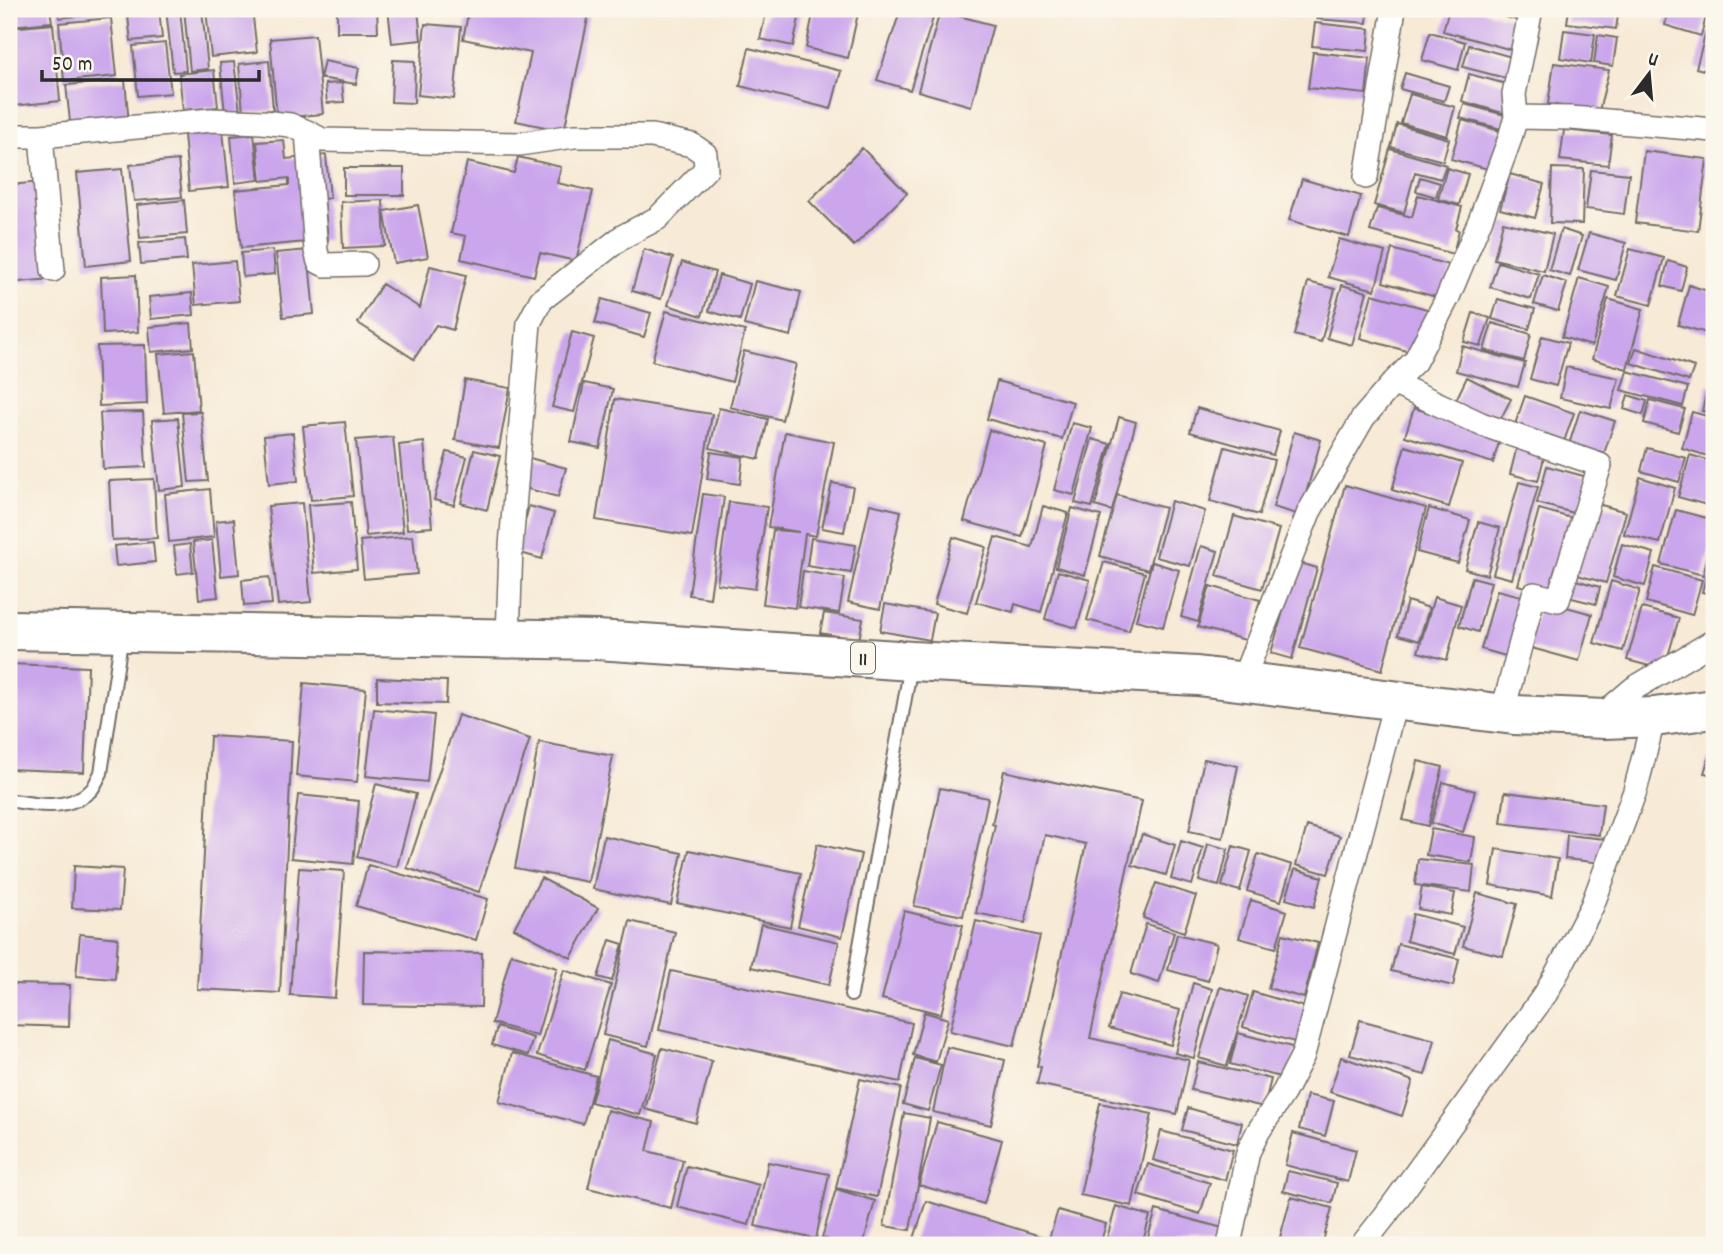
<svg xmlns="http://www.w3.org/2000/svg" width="1723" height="1254" font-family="Dekko,sans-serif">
<rect width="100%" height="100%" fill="#fbf7ec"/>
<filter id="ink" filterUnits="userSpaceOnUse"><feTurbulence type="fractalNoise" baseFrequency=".0143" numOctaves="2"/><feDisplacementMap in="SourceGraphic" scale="14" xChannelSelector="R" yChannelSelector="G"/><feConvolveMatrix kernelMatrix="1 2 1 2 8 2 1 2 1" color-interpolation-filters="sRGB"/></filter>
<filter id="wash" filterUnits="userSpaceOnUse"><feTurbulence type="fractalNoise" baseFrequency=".00686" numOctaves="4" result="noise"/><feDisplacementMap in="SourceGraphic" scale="28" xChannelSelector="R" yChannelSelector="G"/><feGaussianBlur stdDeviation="1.57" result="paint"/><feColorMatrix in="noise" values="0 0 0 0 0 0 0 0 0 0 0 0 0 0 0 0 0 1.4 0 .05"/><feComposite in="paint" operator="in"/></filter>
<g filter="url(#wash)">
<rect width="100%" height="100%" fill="#f7ead6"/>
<g id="blocks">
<path fill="#cba6ec" d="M9 9H50L52 22 9 26Z
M58 9H104V13L59 18Z
M127 9H159L162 38 131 41Z
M166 9H180L186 71 173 72Z
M184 9H202L208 69 190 71Z
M206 9H252L257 52 211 57Z
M337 9H377L378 32H337Z
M388 9H418L421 40 392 43Z
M469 9H590L564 131 516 121 531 53 463 39Z
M767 9H801L793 46 760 39Z
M814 9H859L848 58 806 48Z
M901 9H936L910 90 877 80Z
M1318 9H1368L1367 23 1317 19Z
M1449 9H1477L1520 21 1512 50 1443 31Z
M1569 9H1619L1616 29 1567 23Z
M1669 9H1708L1701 36 1665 25Z
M940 11 993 25 971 106 918 91Z
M111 18 117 76 64 81 59 23Z
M1315 23 1370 29 1368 51 1312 46Z
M53 24 60 101 13 106 9 59V28Z
M425 24 461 27 454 99 418 95Z
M1564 30 1595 34 1591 63 1560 58Z
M1430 32 1465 42 1458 70 1422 60Z
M1706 32 1714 34V73L1696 68Z
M315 35 323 114 277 118 270 39Z
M1598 35 1617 38 1613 66 1594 63Z
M165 43 171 93 138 96 133 46Z
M1469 45 1515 58 1509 79 1463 67Z
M749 48 841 71 831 109 740 86Z
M1313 52 1370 58 1366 94 1308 88Z
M393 60 415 61 414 103 391 102Z
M269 61 273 110 243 113 239 64Z
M324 61 359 68 356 84 320 78Z
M234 62 240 112 225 114 220 63Z
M1554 63 1609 70 1599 111 1548 104Z
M214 70 218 107 183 110 179 74Z
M1405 73 1449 86 1444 101 1400 89Z
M1469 74 1514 86 1506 114 1462 101Z
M125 80 129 124 71 130 66 85Z
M342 83 344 102 327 103 325 84Z
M1410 94 1455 107 1447 136 1401 123Z
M1464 104 1505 115 1501 129 1460 118Z
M1462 120 1504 132 1492 170 1451 159Z
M1397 124 1449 139 1443 161 1391 147Z
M1564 130 1612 135 1608 165 1560 160Z
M223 131 229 187 189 191 184 134Z
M254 134 259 180 235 183 231 136Z
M284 140 286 159 326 155 330 198 324 199 328 240 241 248 235 190 289 185V178L261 181 257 142Z
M862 148 907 193 854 246 809 201Z
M1390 149 1446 165 1441 179 1415 172 1404 213 1374 205Z
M1644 151 1707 159 1698 231 1635 223Z
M518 157 561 167 557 183 593 191 576 261 540 253 534 276 461 259 466 236 451 233 467 162 514 173Z
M178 160 182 197 134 201 130 165Z
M344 168H404V195H344Z
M1447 168 1468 174 1459 205 1438 199Z
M1552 168 1584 169 1582 224 1550 223Z
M122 169 131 261 86 266 77 173Z
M1591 170 1629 174 1624 214 1586 209Z
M1510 174 1544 184 1535 218 1500 209Z
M1420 177 1440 183 1436 197 1416 191Z
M1302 179 1361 196 1349 237 1289 220Z
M42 182 51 279 9 283V185Z
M1418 195 1462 207 1456 229 1459 230 1453 254 1370 231 1377 208 1412 217Z
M184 200 187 234 140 238 137 205Z
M383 200 385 246 343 248 341 202Z
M418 205 428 257 394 263 384 211Z
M1503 222 1553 234 1544 271 1494 259Z
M1561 229 1582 236 1570 276 1549 270Z
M1589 233 1626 243 1616 280 1578 270Z
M185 239 187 260 141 264 139 243Z
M1339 239 1385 252 1375 290 1328 277Z
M644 249 673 258 661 299 632 291Z
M1392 249 1452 266 1443 299 1383 282Z
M1630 249 1664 258 1651 305 1617 296Z
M273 250 275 274 243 277 241 253Z
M308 250 314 314 283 317 276 253Z
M235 261 239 301 196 305 192 265Z
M1668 261 1687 267 1681 291 1662 286Z
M682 262 715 272 702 316 668 305Z
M1498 262 1539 274 1531 299 1490 287Z
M430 266 466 275 453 330 436 325 414 359 358 323 382 284 420 308Z
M136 275 138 332 103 334 101 277Z
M719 275 750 284 740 320 709 311Z
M1543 275 1567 283 1558 311 1534 304Z
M1579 278 1609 287 1592 346 1562 337Z
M755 281 801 292 791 336 744 325Z
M1308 282 1335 289 1321 342 1294 335Z
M1342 285 1367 292 1352 345 1327 338Z
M1689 285 1714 293V335L1678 325Z
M192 293 194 315 151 319 149 297Z
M1372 294 1427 309 1414 353 1360 338Z
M602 299 651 313 644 337 595 323Z
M1498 299 1535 309 1529 329 1492 319Z
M1608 299 1643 309 1627 369 1592 359Z
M666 311 745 331 732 382 652 361Z
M1473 313 1490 318 1481 346 1464 342Z
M191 323 193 348 151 352 149 327Z
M1492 323 1531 334 1524 361 1484 350Z
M572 332 594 338 574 412 552 407Z
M1542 336 1568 343 1556 386 1530 379Z
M145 345 147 404 99 406 97 346Z
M1462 346 1525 363 1518 387 1456 371Z
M1636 348 1694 367 1689 381 1631 363Z
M194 351 199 410 164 413 158 354Z
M744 351 796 364 782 420 730 407Z
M1566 367 1619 378 1611 409 1560 398Z
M1627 371 1688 387 1683 406 1621 390Z
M1467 377 1511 399 1497 426 1454 404Z
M465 380 510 388 499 448 455 440Z
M997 381 1073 402 1062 439 987 419Z
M584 383 613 389 600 448 571 442Z
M1708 385 1714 387V414L1702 411Z
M1628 395 1647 401 1643 415 1624 409Z
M1525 396 1574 413 1561 450 1512 433Z
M615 399 712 414 692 536 596 520Z
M1650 400 1685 409 1678 432 1644 423Z
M719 408 768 419 759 459 710 448Z
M1197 408 1280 431 1273 455 1190 432Z
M1414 408 1501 435 1493 463 1405 436Z
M1580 410 1615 421 1600 465 1566 454Z
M143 412 146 467 103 469 100 413Z
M201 412 208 481 189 482 182 413Z
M1692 412 1714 418V458L1682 448Z
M1119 417 1136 422 1112 511 1095 506Z
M178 418 185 487 159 490 152 420Z
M345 422 353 496 311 500 303 426Z
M1072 423 1092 428 1074 495 1054 490Z
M989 430 1047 446 1022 537 964 521Z
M785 432 834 442 816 536 805 534 795 608 763 604 773 530 799 532 768 527Z
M1294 432 1321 440 1300 515 1273 507Z
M293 433 298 481 269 484 264 436Z
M393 437 403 532 366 536 356 440Z
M1092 439 1110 444 1092 507 1075 503Z
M424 442 432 527 407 529 399 445Z
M1518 443 1546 450 1538 481 1510 474Z
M1405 446 1462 463 1449 507 1392 490Z
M1225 447 1274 460 1259 515 1210 501Z
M1647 448 1686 458 1679 482 1641 471Z
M474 450 500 456 487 510 461 503Z
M447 452 467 457 454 505 434 500Z
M711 452 743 457 740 484 707 479Z
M1690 455 1714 462V507L1678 497Z
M526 457 566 468 558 497 518 486Z
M1547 466 1587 477 1577 514 1537 503Z
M1640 477 1675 488 1660 543 1624 534Z
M154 479 157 538 112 540 109 481Z
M1519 482 1538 487 1512 579 1493 574Z
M832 483 853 487 844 532 822 528Z
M1345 485 1426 508 1382 670 1300 648Z
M210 489 214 537 169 542 165 494Z
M703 494 724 497 710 598 689 595Z
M1117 495 1165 508 1148 570 1100 556Z
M1171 501 1205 511 1190 566 1156 557Z
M1587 501 1626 512 1606 583 1567 572Z
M351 502 357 569 314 573 308 505Z
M729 502 767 507 755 589 717 584Z
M302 503 311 602 278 605 268 506Z
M870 504 901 511 880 609 848 602Z
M529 506 554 513 542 559 517 552Z
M1043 506 1068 513 1041 612 1015 604 1013 612 976 602 995 537 1032 547Z
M1072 508 1101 516 1085 575 1056 567Z
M1429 508 1470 520 1458 563 1417 552Z
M1539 509 1575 519 1553 595 1518 585Z
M1676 510 1714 520V533L1703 575 1661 564Z
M1234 516 1279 529 1262 589 1217 576Z
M234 519 239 574 221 576 216 521Z
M1478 522 1500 528 1487 575 1465 569Z
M413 536 417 574 364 579 360 541Z
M953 537 986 547 967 613 934 604Z
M811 538 856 545 851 573 807 566Z
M212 540 218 597 199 599 193 542Z
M153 542 155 562 116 566 114 546Z
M190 544 193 572 177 574 174 546Z
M1622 544 1654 553 1645 586 1613 577Z
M1201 546 1218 551 1198 622 1181 617Z
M1711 559 1714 560V595L1702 592Z
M1104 562 1145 573 1129 631 1087 620Z
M1152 562 1179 570 1163 627 1136 620Z
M1297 562 1317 568 1292 659 1271 653Z
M1655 567 1702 580 1692 615 1646 602Z
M803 571 845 578 839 613 798 607Z
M1058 571 1090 580 1077 628 1045 619Z
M269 577 272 604 244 606 242 580Z
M1472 577 1491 582 1478 632 1459 626Z
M1569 578 1600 587 1596 604 1564 596Z
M1611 581 1640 590 1623 651 1594 643Z
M1210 586 1260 600 1249 641 1198 627Z
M1497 590 1533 599 1516 659 1481 649Z
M1434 597 1461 605 1447 660 1418 652Z
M1541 600 1592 614 1579 661 1528 647Z
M1407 601 1429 608 1419 641 1398 635Z
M885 604 935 613 930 640 880 631Z
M1642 608 1679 618 1664 670 1627 660Z
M824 613 863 619 859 640 820 633Z
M9 664 88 667 84 772 9 769Z
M377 678 447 681 446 704 377 702Z
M304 683 366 689 357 782 296 776Z
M374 709 434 715 427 782 366 776Z
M458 715 530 739 479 892 407 868Z
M210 736 292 741 280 993 197 989Z
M1714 741V775L1704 773Z
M539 742 613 756 588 882 515 868Z
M1204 759 1238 766 1223 838 1189 831Z
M1418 761 1443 767 1428 826 1403 820Z
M1004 771 1142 801 1090 1038 1189 1060 1177 1114 1037 1084 1041 1067 1037 1066 1086 844 1045 835 1025 923 976 913 995 825 992 824Z
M1443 782 1475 791 1463 832 1431 823Z
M376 784 416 794 397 867 357 857Z
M940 788 988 798 963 916 914 906Z
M1505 792 1603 804 1599 835 1501 823Z
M298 795 359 801 353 864 291 858Z
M1307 826 1340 836 1328 874 1296 865Z
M1431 829 1475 837 1471 862 1426 855Z
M1142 834 1175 845 1166 875 1132 865Z
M1567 835 1605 839 1603 863 1565 859Z
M604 836 682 853 671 905 593 889Z
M1181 841 1203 848 1192 885 1171 879Z
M817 844 861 854 842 937 798 926Z
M1208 844 1228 849 1219 886 1199 881Z
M1233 846 1251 851 1240 891 1222 886Z
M1496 849 1558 859 1552 896 1490 885Z
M689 850 801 873 790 927 677 903Z
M1258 854 1292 865 1281 901 1247 891Z
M1418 859 1474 865 1471 892 1415 885Z
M368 865 488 899 476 940 356 906Z
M74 866 123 869 120 910 72 908Z
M299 868 344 871 335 998 290 995Z
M1295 869 1322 877 1314 907 1286 899Z
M541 878 598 908 571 958 514 928Z
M1156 883 1196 896 1184 932 1143 918Z
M1422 887 1455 893 1451 915 1418 909Z
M1477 893 1517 904 1503 956 1463 946Z
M1251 900 1287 911 1276 948 1239 938Z
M904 911 963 925 941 1014 882 999Z
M1413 914 1463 927 1455 954 1406 941Z
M630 921 675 932 648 1046 603 1035Z
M976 921 1040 936 1014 1046 950 1031Z
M761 924 839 942 829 985 751 967Z
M1146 924 1174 932 1159 983 1131 974Z
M80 934 118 938 115 979 76 976Z
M1177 934 1217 944 1208 981 1168 970Z
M1283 934 1318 943 1304 998 1268 988Z
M610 940 623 944 612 981 598 977Z
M1398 944 1459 959 1453 986 1391 971Z
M364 951 482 953 481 1007 363 1005Z
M511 954 557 968 537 1036 492 1023Z
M564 970 611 985 585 1070 537 1055Z
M671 971 912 1023 900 1082 659 1030Z
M1193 983 1212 989 1194 1058 1175 1053Z
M9 984 70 985 69 1027 9 1025Z
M1220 987 1248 996 1227 1066 1199 1058Z
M1253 992 1311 1009 1301 1044 1243 1027Z
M1119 994 1180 1010 1171 1045 1109 1028Z
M924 1012 948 1019 936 1062 913 1055Z
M1360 1020 1435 1040 1425 1075 1350 1055Z
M497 1027 533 1038 528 1055 492 1045Z
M1238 1033 1296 1048 1288 1079 1230 1064Z
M608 1040 657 1054 640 1115 591 1102Z
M947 1047 1005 1060 991 1125 933 1112Z
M662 1048 712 1061 696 1123 645 1109Z
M512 1053 596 1076 583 1124 499 1102Z
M1341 1057 1413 1081 1402 1116 1330 1092Z
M915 1058 941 1065 928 1111 903 1104Z
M1198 1062 1271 1079 1264 1107 1191 1090Z
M860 1079 901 1088 877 1197 836 1188Z
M1307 1095 1334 1101 1325 1136 1299 1129Z
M1100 1103 1152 1114 1132 1206 1080 1195Z
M1188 1108 1242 1123 1237 1144 1182 1130Z
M607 1110 654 1122 647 1151 683 1160 671 1208 588 1188Z
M904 1113 930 1118 910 1230 884 1226Z
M937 1122 1002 1140 984 1204 919 1185Z
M1161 1131 1233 1150 1225 1180 1153 1160Z
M1293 1133 1356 1150 1348 1182 1285 1165Z
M768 1162 829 1174 816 1239 755 1226Z
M1148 1164 1210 1183 1200 1214 1138 1195Z
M687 1166 759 1185 749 1225 677 1207Z
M1288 1171 1337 1183 1332 1203 1283 1191Z
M836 1189 875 1201 863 1245H848L822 1238Z
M1291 1197 1332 1208 1322 1245H1278Z
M926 1201 1047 1238 1045 1245H912Z
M1116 1206 1150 1216 1142 1245H1105Z
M1058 1210 1106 1224 1100 1245H1047Z
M1156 1210 1230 1230 1225 1245H1146Z"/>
</g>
</g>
<g filter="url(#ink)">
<use href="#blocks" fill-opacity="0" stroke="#726e67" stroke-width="2"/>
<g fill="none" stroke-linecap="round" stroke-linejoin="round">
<g stroke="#726e67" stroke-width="16">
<path id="service" d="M9 800C36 805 65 811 89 792 95 788 97 779 101 773L122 634
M851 995 911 665"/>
</g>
<g stroke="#726e67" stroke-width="26">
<path id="minor" d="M1516 117 1571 118 1714 130
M307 132 316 251 319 262 325 265 364 264
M9 136H41L211 120 262 122 290 125 307 132 322 140 519 144 574 136H652L692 145 705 154 706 169 658 218 622 237 541 300 529 323 511 546 508 638
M41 136 53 270
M1366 177 1394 9
M1393 383 1481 424 1600 465 1558 600 1534 594 1502 714
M1242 682 1309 512 1363 418 1393 383 1415 361 1448 297 1481 218 1509 141 1516 117 1514 94 1531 9
M1605 719 1613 706 1633 689 1714 641
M1229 1245 1248 1152 1258 1132 1284 1092 1303 1055 1396 699
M1362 1245 1385 1216 1546 993 1565 958 1592 906 1635 791 1654 717"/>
</g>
<g stroke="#726e67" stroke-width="42">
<path id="trunk" d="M9 630 597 640 912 661 1197 676 1514 715 1605 719 1654 717 1714 709"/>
</g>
<use href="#service" stroke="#fff" stroke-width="12"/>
<use href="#minor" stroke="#fff" stroke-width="23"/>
<use href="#trunk" stroke="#fff" stroke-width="38"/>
</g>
</g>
<g text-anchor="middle" stroke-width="7" stroke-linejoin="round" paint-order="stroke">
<rect fill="#fbf7ec" stroke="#696865" stroke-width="2" x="851" y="642.5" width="24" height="31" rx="5"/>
<g font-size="19" font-weight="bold" fill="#2b2b2b">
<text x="863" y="665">11</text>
</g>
</g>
<rect width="1723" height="1254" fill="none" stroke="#fbf7ec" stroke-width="35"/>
<g transform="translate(1649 74) rotate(16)" stroke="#fbf7ec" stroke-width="5" paint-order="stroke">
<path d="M0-5L12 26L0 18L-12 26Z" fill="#2b2b2b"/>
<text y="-10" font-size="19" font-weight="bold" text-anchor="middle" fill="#2b2b2b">U</text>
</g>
<path d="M42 70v10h217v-10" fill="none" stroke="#2b2b2b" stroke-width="3.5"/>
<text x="52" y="70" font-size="21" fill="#2b2b2b" stroke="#fbf7ec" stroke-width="5" paint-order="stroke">50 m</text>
</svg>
